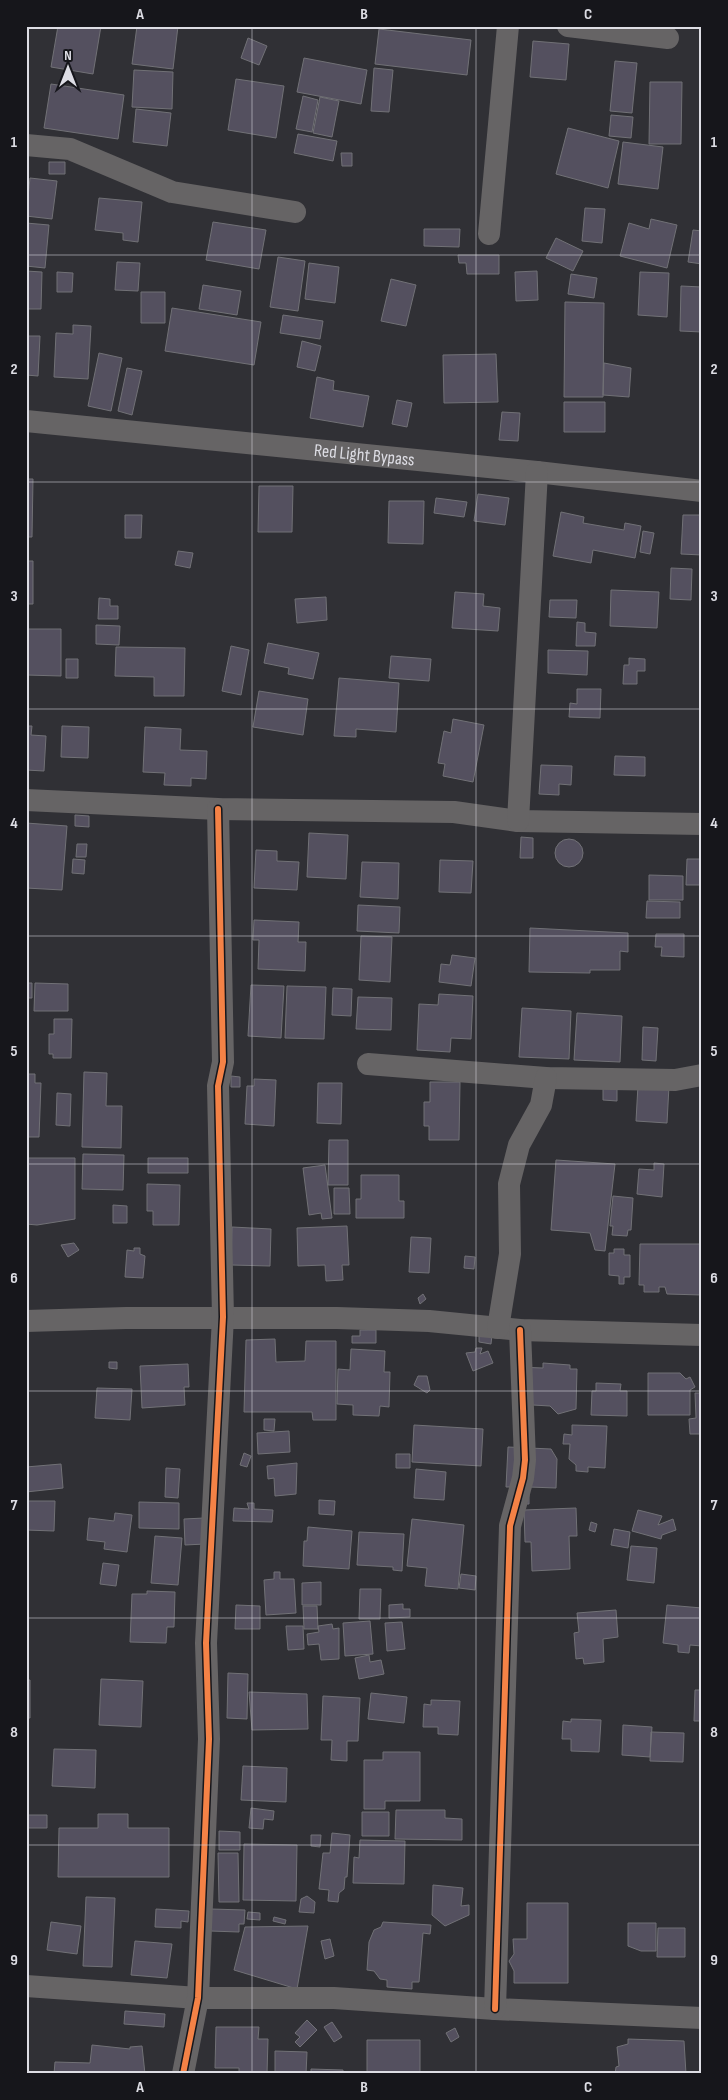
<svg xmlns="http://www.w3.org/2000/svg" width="728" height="2100" font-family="'Sofia Sans Condensed',sans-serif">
<rect width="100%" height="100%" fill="#303035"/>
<path fill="#54505f" stroke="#717176" d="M58 26H101L93 74 51 67Z
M137 26H178L173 69 132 64Z
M379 29 471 40 467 75 375 64Z
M248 38 267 46 259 65 241 58Z
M533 41 569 44 566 80 530 77Z
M304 58 367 70 361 104 297 92Z
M615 61 637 63 632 113 610 111Z
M374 68 393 70 389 112 371 111Z
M134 70 173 72 172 109 132 107Z
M236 79 284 86 276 138 228 130Z
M650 82H682L681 144H649Z
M51 84 124 95 118 139 44 128Z
M303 96 318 100 312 132 296 129Z
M320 97 339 101 332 137 313 133Z
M136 109 171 113 167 146 133 142Z
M611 115 633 117 631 138 609 136Z
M568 128 619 141 608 188 556 174Z
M298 134 337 141 333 161 294 153Z
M623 142 663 147 658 189 618 184Z
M341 153H352V166H342Z
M49 162H65V174H49Z
M30 178 57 181 52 219 26 216Z
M99 198 142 202 138 242 123 240V233L95 230Z
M585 208 605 209 602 243 582 241Z
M651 219 677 225 667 268 620 256 629 223 649 229Z
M213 222 266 230 259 269 206 260Z
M26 223 49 225 45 268 26 266Z
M424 229H460L459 247 424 246Z
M693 230 702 231V264L688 262Z
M556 238 583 251 573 271 546 258Z
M458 255H499V274H467L466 263H459Z
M278 257 305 261 298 311 270 307Z
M117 262 140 263 138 291 115 290Z
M309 263 339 267 335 303 305 299Z
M26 271 42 272 41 309H26Z
M537 271 538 300 516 301 515 272Z
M57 272 73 273 72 292H57Z
M640 272 669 273 667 317 638 315Z
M571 274 597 278 594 298 568 294Z
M391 279 416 285 406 326 381 321Z
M203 285 241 291 237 315 199 309Z
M681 286 702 287V332L680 331Z
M141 292H165V323H141Z
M565 302 604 303 603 397H564Z
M172 308 261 322 254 365 165 351Z
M283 315 323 321 320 339 280 333Z
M73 325 91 326 88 379 54 377 56 333 73 334Z
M26 336H40L38 376 26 375Z
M302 341 321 346 315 371 297 367Z
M99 353 122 358 111 411 88 406Z
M496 354 498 402 444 403 443 355Z
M604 363 631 368 629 397 603 395Z
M127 368 142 371 132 415 118 411Z
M317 377 334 381 333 390 369 396 363 427 310 418Z
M397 400 412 403 407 427 392 424Z
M564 402H605V432H564Z
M502 412 520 413 518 441 499 440Z
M26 479H33L32 537H26Z
M259 486H293L292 532H258Z
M478 494 509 498 505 525 474 521Z
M436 498 467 502 464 517 434 513Z
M389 501H424L423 544 388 543Z
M561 512 584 517 583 523 624 530 625 523 641 526 635 558 593 550 591 563 553 556Z
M125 515H142L141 538H125Z
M683 515H702V555L681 554Z
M643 531 654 533 650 554 640 552Z
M178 551 193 553 190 568 175 565Z
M26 561H33V604H26Z
M671 568 692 569 691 600 670 599Z
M611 590 659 592 657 628 610 626Z
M455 592 484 594 483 606 500 608 498 631 452 628Z
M326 597 327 620 297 623 295 599Z
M99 598 110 599V606H118V619H98Z
M550 600H577L576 618 549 617Z
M577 622 585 623V632L596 633 595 646H576Z
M96 625 120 626 119 645 96 644Z
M26 629H61V676L26 675Z
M268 643 319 653 313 679 288 674 289 668 264 663Z
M231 646 249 650 241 695 222 691Z
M116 647 185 648 184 696H154V677L115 676Z
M548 650 588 651 587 675 548 673Z
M391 656 431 659 429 681 389 678Z
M629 658 645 659V671H637V684H623L624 665H629Z
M66 659H78V678H66Z
M339 678 399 683 396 732 356 729V737L334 736Z
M577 689H601L600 718 569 717 570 703 577 704Z
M259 691 308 699 303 735 253 727Z
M453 719 484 725 473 782 443 776 445 764 438 763 444 731 451 733Z
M26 726H32L31 735 46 736 44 771 26 770Z
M62 726 89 727 88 758 61 757Z
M145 727 181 729 180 750 207 751 206 779 191 778V786L164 785 165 773 143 772Z
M615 756 645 757V776L614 775Z
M541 765 572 766 571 785 559 784V795L539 794Z
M75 815 89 816V827L75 826Z
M26 823 67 826 62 890 26 888Z
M309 833 348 835 346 879 307 877Z
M521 837 533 838V858H520Z
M555 853a14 14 0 1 1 28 0a14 14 0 1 1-28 0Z
M77 844H87L86 857H76Z
M256 850 277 851V861L299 862 297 890 254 888Z
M73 859 85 860 84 874 72 873Z
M687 859H702V885H686Z
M440 860 473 861 471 893 439 892Z
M362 862 399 863 398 899 360 897Z
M649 875 683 876V900H649Z
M647 901 680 902V918H646Z
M358 905 400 907 399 933 357 931Z
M254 920 299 922 298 942H306L305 971 258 969 259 940H253Z
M530 928 628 933V952L620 951V970H590V973L529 972Z
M656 934H684V957L661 956 662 947H655Z
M361 936 392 937 390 982 359 980Z
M452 955 475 958 471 986 439 982 441 964 450 965Z
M26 983H32V998H27L26 1026Z
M35 983 68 984V1011H34Z
M251 985 284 986 281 1038 248 1036Z
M287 986 326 987 324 1039 285 1038Z
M333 988 352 989 351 1016 332 1015Z
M439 994 473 996 471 1039 451 1038 450 1052 417 1050 419 1004 438 1005Z
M358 997 392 998 391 1030 356 1029Z
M522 1008 571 1011 569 1059 519 1057Z
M577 1013 622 1016 620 1062 574 1060Z
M54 1019H72L71 1058H53V1054H49V1034H54Z
M643 1027 658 1028 656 1061 642 1060Z
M84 1072 107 1073 106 1106H122L121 1148 82 1147Z
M26 1074H35V1083H41L39 1137H26Z
M231 1076 240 1077V1087H231Z
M254 1079 276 1080 274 1126 245 1124 247 1086H254Z
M430 1082H460L459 1140H429V1126H424V1102H430Z
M318 1083H342L341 1124 317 1123Z
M638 1085 669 1086 667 1123 636 1121Z
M603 1088H617V1101L603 1100Z
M57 1093 71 1094 70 1126 56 1125Z
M329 1140H348V1185H328Z
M83 1154 124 1155 123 1190 82 1189Z
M26 1158H75V1219L37 1225 26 1224Z
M148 1158H188V1173H148Z
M556 1160 615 1164 605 1251 595 1250 590 1233 551 1230Z
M654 1163 664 1164 662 1197 637 1194 639 1169 654 1170Z
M325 1165 332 1218 322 1219 321 1213 309 1215 303 1168Z
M361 1175H399V1201H404V1218H356V1199H361Z
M147 1184 180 1185 179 1225H153V1211H147Z
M334 1188H349L350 1214H334Z
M613 1196 633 1198 631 1230H628L627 1236 612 1235 613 1226H610Z
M113 1205 127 1206V1223H113Z
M347 1226 349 1265H342L343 1280 326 1281 325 1265 298 1266 297 1228Z
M232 1227 271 1229 270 1266 231 1265Z
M411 1237 431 1238 429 1273 409 1272Z
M74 1243 79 1250 68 1257 61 1245Z
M640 1244H702V1295L667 1294 665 1287H659V1292H644V1285H639Z
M134 1248H140V1254L145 1256 143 1278 125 1277 127 1250 134 1251Z
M614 1249H624V1255H630V1277H624V1284H619V1276L609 1275V1253H614Z
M465 1256 475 1257 474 1269 464 1268Z
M423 1294 426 1299 420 1304 418 1298Z
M360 1330H376V1343H352V1336H360Z
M479 1334 492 1335 491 1344 479 1342Z
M275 1339 276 1362 305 1361 306 1341H336V1420H313L312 1412H244L246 1340Z
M476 1348H482L480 1354 488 1351 493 1363 473 1371 466 1353 475 1352Z
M351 1349 385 1351 384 1372H390L389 1407 380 1406 379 1416 353 1415V1405L337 1404 338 1369 350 1370Z
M109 1362H117V1369L109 1368Z
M543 1363 570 1365V1369H577L576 1409 558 1414 550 1406 515 1404 517 1367 543 1368Z
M188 1364 189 1387H184L185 1405 142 1408 140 1366Z
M648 1373H680L686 1379 690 1377 695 1387 690 1390V1415H648Z
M418 1376H427L430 1390 427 1393 414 1385Z
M596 1383 621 1384 620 1391H627V1416L591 1415 592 1391H596Z
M97 1388 132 1389 130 1420 95 1418Z
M695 1393H702V1434H690L689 1419 696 1418Z
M264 1419H275L274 1431 264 1430Z
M414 1425 483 1429 481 1466 412 1462Z
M572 1425 607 1426 605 1468 588 1467V1472L576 1471V1465L569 1459 570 1444H563L564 1434 572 1435Z
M289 1431 290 1452 258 1454 257 1433Z
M508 1447 551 1449 557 1459 556 1488 529 1487V1504H513V1487H506Z
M244 1453 251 1456 247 1467 240 1465Z
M396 1454H410V1468H396Z
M297 1463 296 1494 275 1496 274 1478 268 1479 267 1466Z
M61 1464 63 1488 26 1492V1467Z
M166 1468 180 1469 178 1498 165 1497Z
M416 1469 446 1472 444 1500 414 1498Z
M319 1500 335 1501 334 1515 319 1514Z
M26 1501H55L54 1531 26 1530Z
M139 1502 179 1503V1529L139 1528Z
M247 1503H254V1509L273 1510 272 1522 233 1521 234 1508 249 1509Z
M576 1508 577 1536H569L570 1569 532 1571 531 1542H525L524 1510Z
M638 1510 662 1516 658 1525 673 1519 676 1530 662 1535 661 1539 632 1531Z
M115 1513 132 1515 127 1552 104 1549 105 1542 87 1540 89 1518 114 1521Z
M204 1518 205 1544 185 1545 184 1519Z
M412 1519 464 1525 458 1589 425 1586 427 1568 407 1566Z
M591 1522 597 1524 595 1532 589 1530Z
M308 1527 352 1531 349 1569 303 1566 304 1541H307Z
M614 1529 630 1532 628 1548 611 1545Z
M359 1532 404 1534 402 1571 393 1570V1567L357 1565Z
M155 1536 182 1538 178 1585 151 1583Z
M631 1546 657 1548 654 1583 627 1580Z
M103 1563 119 1565 116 1586 100 1584Z
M274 1572H280V1579H294L296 1613 266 1615 264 1580 274 1579Z
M461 1574 476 1576 475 1590 459 1588Z
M321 1582V1605H302V1583Z
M360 1589H381L380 1619H359Z
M147 1591 175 1592 174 1627H167L166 1643 130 1642 132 1594H147Z
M403 1604V1609H410V1617L389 1618V1605Z
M236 1605 260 1606V1629H235Z
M667 1605 702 1608V1646L690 1645 689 1653 678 1652V1645L663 1643Z
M303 1606H317L318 1629H304Z
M616 1610 618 1637 603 1639 604 1662 584 1664 583 1658 576 1659 574 1633 579 1632 577 1613Z
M370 1621 373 1654 345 1656 343 1623Z
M402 1622 405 1649 387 1651 385 1623Z
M332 1624 333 1629 339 1628V1659L321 1660 319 1644 308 1645 307 1634 319 1632 318 1626Z
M286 1626H303L304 1649 288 1650Z
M369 1655 370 1662 381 1660 384 1674 359 1679 355 1658Z
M228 1673 248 1674 247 1719 227 1718Z
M101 1679 143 1681 141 1727 99 1725Z
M26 1680H30V1718H26Z
M695 1690H702V1721H694Z
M249 1692 307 1694 308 1729 252 1730Z
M371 1693 407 1697 404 1723 368 1719Z
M323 1696 360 1698 358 1741H347V1761L331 1760 332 1740H321Z
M431 1700 460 1701 458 1735 438 1734V1727H423L424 1704 431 1705Z
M571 1719 601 1720 599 1752 571 1751V1739H562L563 1721 571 1722Z
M623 1725 652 1727 650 1757 622 1755Z
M651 1732 684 1733 683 1762 650 1761Z
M54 1749 96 1750 95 1788 52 1786Z
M383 1752H420V1801H385V1809H364V1760H383Z
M243 1766 287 1768 286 1802 241 1800Z
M251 1808 274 1811 273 1820 264 1819 263 1829 249 1828Z
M396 1810H445V1818L462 1819V1840L395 1839Z
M362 1812H389V1836H362Z
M98 1814H128V1828H169V1877H58L59 1828H98Z
M26 1815H47V1828H26Z
M219 1831 240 1832V1850H219Z
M332 1833 350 1835 347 1877H345L344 1889 339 1893 338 1902 328 1901 329 1890 319 1889 323 1853H330Z
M311 1835H321L320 1847 311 1846Z
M360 1840 405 1841 404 1884 353 1883 354 1857 359 1858Z
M244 1844 297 1845 296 1901 243 1900Z
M218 1853H238L239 1902H219Z
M433 1885 463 1888 461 1906 469 1905V1915L445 1926 432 1915Z
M307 1896 315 1902 314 1913 299 1912 301 1899Z
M86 1897 115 1898 112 1967 83 1966Z
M527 1903H568V1983H514V1971L509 1961 514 1954 513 1939H527Z
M156 1909 189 1911 188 1922 181 1921V1928L155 1927Z
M211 1909 245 1910 244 1924H239V1932L210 1931Z
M248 1912 260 1913V1920L247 1919Z
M274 1917 286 1920 285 1924 273 1921Z
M51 1922 81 1926 77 1954 47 1950Z
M383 1922 431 1925 430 1934 423 1933 419 1982H412V1989L387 1987V1980L380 1979 374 1971 367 1970 369 1942 374 1930 381 1927Z
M628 1923H656V1951H641L628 1946Z
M308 1926 297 1989 234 1970 245 1927Z
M658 1928H685V1957H657Z
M330 1939 334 1956 325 1959 321 1941Z
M135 1941 172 1944 167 1978 131 1975Z
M125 2011 165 2014 164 2027 124 2024Z
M307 2020 317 2030 300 2047 295 2042 300 2037 295 2033Z
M332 2022 342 2037 334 2042 324 2027Z
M216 2027H259L258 2039H268L267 2074H239V2068H215Z
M455 2028 459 2037 451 2042 446 2033Z
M628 2039 684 2041 686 2074H615L616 2067 619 2066 617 2047 628 2044Z
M367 2040H420V2074H367Z
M92 2045 130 2049V2047L142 2046 145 2074H54L55 2062 90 2063Z
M275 2051 307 2052 306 2074H275Z
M311 2069 343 2070V2074H311Z"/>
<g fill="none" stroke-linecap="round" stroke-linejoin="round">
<g stroke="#666465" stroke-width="22">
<path d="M568 26 668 38"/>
<path d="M26 145 70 149 172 192 295 212"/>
<path d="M489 234 508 26"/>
<path id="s1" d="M26 421 537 472 702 491"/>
<path d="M26 800 218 809 454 812 518 821 702 824"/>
<path d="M518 821 537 472"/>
<path d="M368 1064 546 1078 675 1080 702 1075"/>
<path d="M26 1321 126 1318H337L429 1321 520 1330 702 1335"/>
<path d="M498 1328 510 1254 509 1184 519 1145 541 1105 546 1078"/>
<path d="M26 1986 198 1998H334L495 2009 702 2018"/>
<path d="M495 2009 510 1526 523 1478 525 1460 520 1330"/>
<path d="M183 2074 198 1998 209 1739 206 1643 223 1317 218 1086 223 1062 218 809"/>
</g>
<g stroke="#16161b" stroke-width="9">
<path id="cycleway" d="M495 2009 510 1526 523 1478 525 1460 520 1330
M183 2074 198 1998 209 1739 206 1643 223 1317 218 1086 223 1062 218 809"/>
</g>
<use href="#cycleway" stroke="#f48246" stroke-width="6"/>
</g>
<path fill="none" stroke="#dddde4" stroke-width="1" stroke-opacity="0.55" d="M252 26V2074M476 26V2074M26 255H702M26 482H702M26 709H702M26 936H702M26 1164H702M26 1391H702M26 1618H702M26 1845H702"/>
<g text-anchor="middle" stroke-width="4.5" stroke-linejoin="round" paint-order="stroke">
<g font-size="18" fill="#dddde4" stroke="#16161b">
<text dy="6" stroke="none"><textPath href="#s1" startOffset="340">Red Light Bypass</textPath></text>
</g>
</g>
<rect width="728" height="2100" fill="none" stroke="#16161b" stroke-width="55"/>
<g transform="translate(68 68)" stroke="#16161b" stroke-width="4" paint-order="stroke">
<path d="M0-4L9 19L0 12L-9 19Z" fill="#dddde4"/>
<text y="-8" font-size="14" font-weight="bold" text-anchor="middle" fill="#dddde4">N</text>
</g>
<rect x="28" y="28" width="672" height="2044" fill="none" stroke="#dddde4" stroke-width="2"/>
<g font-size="16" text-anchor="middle" font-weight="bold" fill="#dddde4">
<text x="140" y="19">A</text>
<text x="364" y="19">B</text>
<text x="588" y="19">C</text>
<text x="14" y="147">1</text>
<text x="714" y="147">1</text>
<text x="14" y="374">2</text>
<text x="714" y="374">2</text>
<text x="14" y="601">3</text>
<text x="714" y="601">3</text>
<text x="14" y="828">4</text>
<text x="714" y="828">4</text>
<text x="14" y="1056">5</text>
<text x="714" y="1056">5</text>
<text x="14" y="1283">6</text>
<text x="714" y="1283">6</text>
<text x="14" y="1510">7</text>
<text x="714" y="1510">7</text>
<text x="14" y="1737">8</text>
<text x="714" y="1737">8</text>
<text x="14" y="1965">9</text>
<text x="714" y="1965">9</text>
<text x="140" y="2092">A</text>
<text x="364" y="2092">B</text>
<text x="588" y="2092">C</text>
</g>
</svg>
